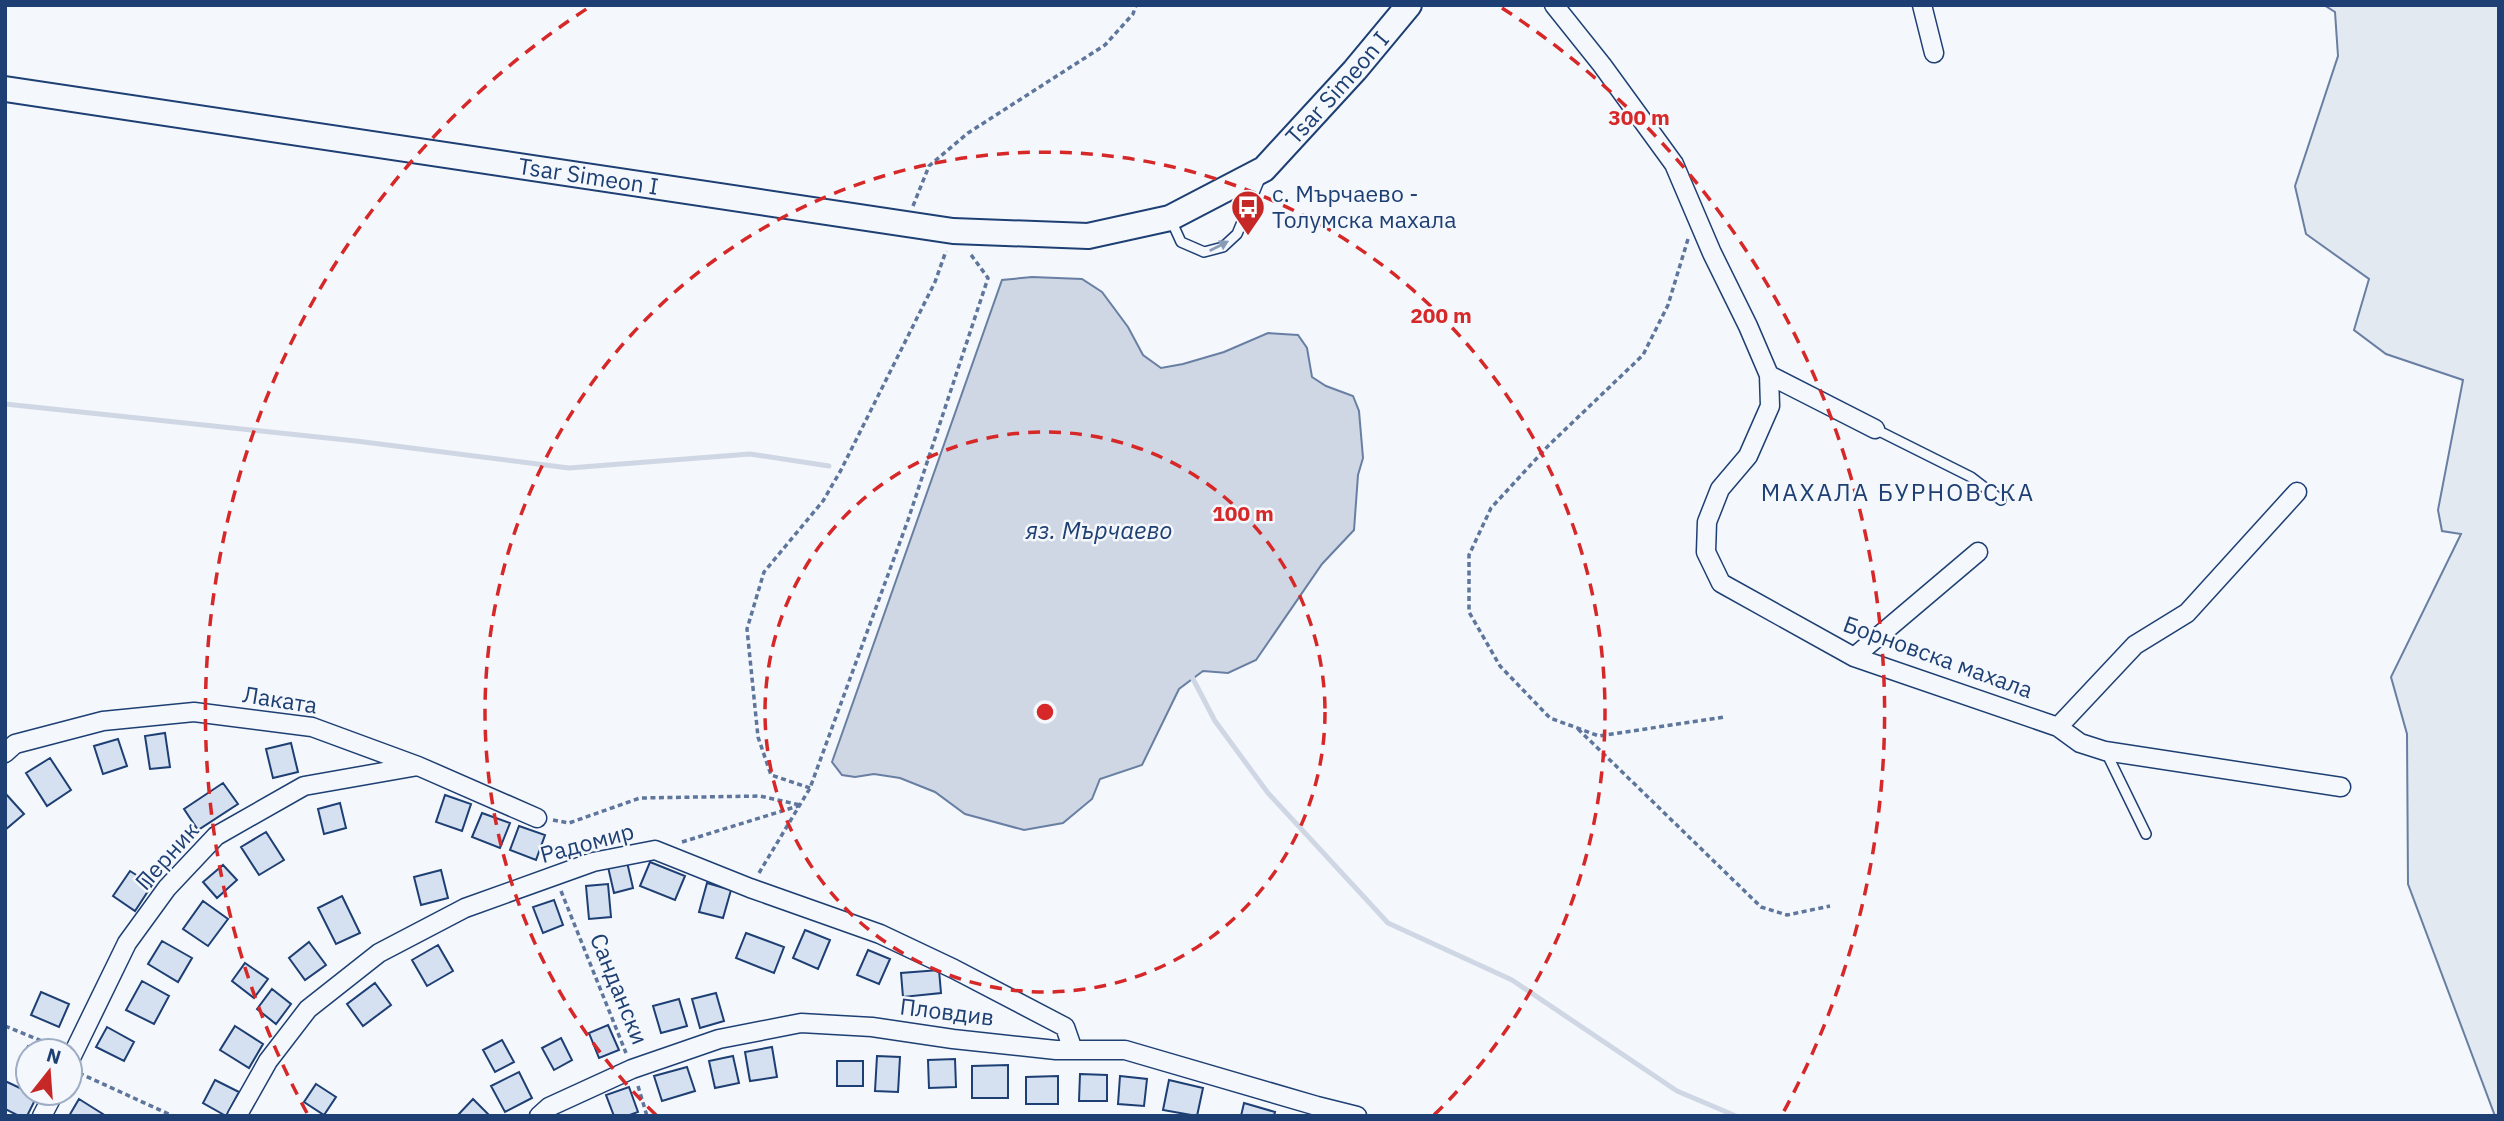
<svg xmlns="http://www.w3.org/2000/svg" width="2504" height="1121" font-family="'IBM Plex Sans',sans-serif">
<rect width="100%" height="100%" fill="#f4f7fb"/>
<path fill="#e3e9f0" stroke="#687fa3" stroke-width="2" d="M2324 5H2499V1116H2495L2408 884 2407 734 2391 677 2461 534 2442 531 2438 510 2463 380 2386 354 2354 330 2369 279 2306 234 2295 186 2338 56 2335 12Z"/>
<path fill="#cfd7e4" stroke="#687fa3" stroke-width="2" d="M1032 277 1082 279 1102 292 1128 327 1143 355 1161 368 1183 364 1224 352 1268 333 1298 335 1307 348 1312 377 1326 386 1353 396 1359 411 1363 458 1358 475 1354 530 1322 564 1256 660 1228 673 1203 671 1179 689 1142 765 1100 779 1092 799 1063 823 1024 830 965 814 935 792 900 778 874 774 855 777 842 775 832 762 1002 280Z"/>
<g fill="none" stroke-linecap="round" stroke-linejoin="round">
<path stroke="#cfd7e4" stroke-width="5" d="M5 404 356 441 569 468 750 454 829 466
M1191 675 1215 721 1268 793 1388 923 1512 980 1677 1091 1736 1116"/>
</g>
<path fill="#d5e0f0" stroke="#1d3f73" stroke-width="2" d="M165 733 170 767 150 769 145 736Z
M118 739 127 766 103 774 94 746Z
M291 743 298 772 273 778 266 749Z
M50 758 71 790 47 806 26 773Z
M223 783 238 804 198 830 184 809Z
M5 793 24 814 5 830Z
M445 795 471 804 462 831 436 822Z
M340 803 346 828 324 834 318 809Z
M482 813 510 823 500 848 472 837Z
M519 826 545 835 536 860 510 850Z
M266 832 284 860 259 875 241 847Z
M627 862 633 888 614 893 608 867Z
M650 862 685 876 675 900 640 886Z
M223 865 237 880 217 898 203 882Z
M441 870 448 898 421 905 414 877Z
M130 871 152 885 135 911 113 896Z
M707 883 731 890 723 918 699 912Z
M608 884 611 917 589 919 586 886Z
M342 896 360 933 336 944 318 908Z
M554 900 563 925 543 933 533 907Z
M203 901 228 919 208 946 183 929Z
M805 930 830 940 818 969 793 958Z
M746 933 784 947 774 973 736 958Z
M162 941 192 958 178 982 148 964Z
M309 942 326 965 305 980 289 958Z
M438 945 453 971 427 986 412 960Z
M868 950 890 959 879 984 857 975Z
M245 963 268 979 254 998 232 981Z
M939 970 941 993 903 997 901 973Z
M142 981 169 996 154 1024 126 1010Z
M375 983 391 1005 363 1026 347 1004Z
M272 989 291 1004 276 1024 257 1009Z
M41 992 69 1004 59 1027 31 1015Z
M716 993 724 1021 700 1028 692 999Z
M679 999 687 1026 661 1033 653 1006Z
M608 1025 619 1050 599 1058 589 1033Z
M235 1026 263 1044 249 1068 220 1050Z
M107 1027 134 1042 124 1061 96 1047Z
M561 1038 572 1060 554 1070 542 1048Z
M502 1040 514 1062 495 1072 483 1050Z
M28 1046 38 1051H28V1075L17 1069Z
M772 1047 777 1077 750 1081 745 1052Z
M733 1056 739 1083 715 1088 709 1061Z
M877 1056 900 1057 898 1092 875 1091Z
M955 1059 956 1087 929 1088 928 1060Z
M837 1061H863V1086H837Z
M1008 1065V1098H972V1066Z
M687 1067 695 1091 662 1101 654 1076Z
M519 1072 532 1098 505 1112 491 1086Z
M1080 1074 1107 1075V1101H1079Z
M1058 1076V1104H1026V1077Z
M1120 1076 1147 1079 1144 1106 1118 1104Z
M215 1080 239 1092 226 1116 203 1103Z
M1169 1080 1203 1088 1197 1116 1163 1110Z
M5 1081 37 1096 27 1116H19L5 1109Z
M316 1084 336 1097 324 1115 304 1102Z
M629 1087 638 1112 627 1116H614L606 1095Z
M79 1099 106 1116H69Z
M473 1099 490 1116H457Z
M1244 1103 1275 1112 1274 1116H1241Z"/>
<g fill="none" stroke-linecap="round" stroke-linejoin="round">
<g stroke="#1d3f73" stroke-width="12">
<path id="lane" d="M1171 220 1181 242 1204 252 1223 247 1237 234 1261 176
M1875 429 1971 477 2001 500
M2106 752 2146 834"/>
</g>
<g stroke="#1d3f73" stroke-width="21">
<path id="street" d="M1554 5 1602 65 1674 164 1712 253 1748 326 1769 375 1770 406 1748 456 1720 489 1707 522 1706 552 1721 583 1854 657 2058 727 2080 743 2105 751 2341 787
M1922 5 1934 53
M1769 375 1875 429
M1854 657 1978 552
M2058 727 2135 645 2187 613 2297 492
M5 753 15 744 103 721 194 712 312 727 418 766 537 818
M70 1060 127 943 167 888 216 836 304 786 418 766
M42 1116 54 1093
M237 1116 268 1061 308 1009 379 953 465 908 593 862 655 850 750 888 880 934 954 969 1065 1027 1073 1050
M539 1116 549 1107 632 1069 719 1039 801 1023 872 1027 953 1039 1056 1050H1125L1317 1106 1357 1116"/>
</g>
<g stroke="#1d3f73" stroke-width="28">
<g id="secondary">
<path id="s1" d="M5 89 953 231 1088 236 1170 218 1264 169 1355 70 1409 5"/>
</g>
</g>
<path stroke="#5e769c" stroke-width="3.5" stroke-dasharray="5 3.5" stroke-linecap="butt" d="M913 206 929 166 968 133 1105 45 1133 14 1136 5
M1688 239 1668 305 1643 355 1549 445 1491 508 1469 555V612L1500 666 1550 718 1599 736 1724 717
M1578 729 1761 907 1787 915 1830 906
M810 788 771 775 758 737 747 629 764 572 823 501 841 470 935 282 946 251
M553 820 569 823 640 798 760 796 800 805
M682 842 798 806
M759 873 810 788 908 520 988 278 969 252
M561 891 626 1053
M5 1026 59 1048
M79 1073 173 1116
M638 1086 647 1116"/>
<use href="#lane" stroke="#f4f7fb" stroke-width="9"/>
<use href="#street" stroke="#f4f7fb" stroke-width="18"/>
<use href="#secondary" stroke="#f4f7fb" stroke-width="24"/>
</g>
<defs><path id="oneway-solid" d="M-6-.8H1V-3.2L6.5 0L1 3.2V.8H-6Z" transform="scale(1.75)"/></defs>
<use fill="#889bb7" href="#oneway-solid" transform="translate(1219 246) rotate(-27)"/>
<g fill="none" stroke="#d62828" stroke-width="3.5" stroke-dasharray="12 9">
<circle cx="1045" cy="712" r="280"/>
<path d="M656 1115A560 560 0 1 1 1434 1115"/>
<path d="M307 1113A840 840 0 0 1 588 8M1502 8A840 840 0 0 1 1783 1113"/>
</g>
<defs>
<g id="bus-pin" transform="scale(1.75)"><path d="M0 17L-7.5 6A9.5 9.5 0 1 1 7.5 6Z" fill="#c62828" stroke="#f4f7fb"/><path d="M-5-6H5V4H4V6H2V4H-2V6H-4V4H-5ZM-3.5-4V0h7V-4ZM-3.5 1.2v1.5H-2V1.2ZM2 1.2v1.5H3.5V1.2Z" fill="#fff"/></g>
</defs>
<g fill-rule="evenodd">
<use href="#bus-pin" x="1248" y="207"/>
</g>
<g text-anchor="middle" stroke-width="5" stroke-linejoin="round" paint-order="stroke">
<g font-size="23" fill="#1d3f73" stroke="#f4f7fb">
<text dy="8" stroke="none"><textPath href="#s1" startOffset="1393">Tsar Simeon I</textPath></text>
<text dy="8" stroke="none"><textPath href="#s1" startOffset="590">Tsar Simeon I</textPath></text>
<text transform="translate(1938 657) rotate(20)" y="8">Борновска махала</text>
<text transform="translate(280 700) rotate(9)" y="8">Лаката</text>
<text transform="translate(587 843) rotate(-15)" y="8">Радомир</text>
<text transform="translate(167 856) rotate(-48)" y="8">Перник</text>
<text transform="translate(619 989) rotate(68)" y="8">Сандански</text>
<text transform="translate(947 1012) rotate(7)" y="8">Пловдив</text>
</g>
<g font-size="23" fill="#1d3f73" stroke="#f4f7fb" text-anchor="start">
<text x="1272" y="202">с. Мърчаево -<tspan x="1272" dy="26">Толумска махала</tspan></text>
</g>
<g font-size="24" letter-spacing="2" fill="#1d3f73" stroke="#f4f7fb">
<text x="1898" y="501">МАХАЛА БУРНОВСКА</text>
</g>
<g font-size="24" font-style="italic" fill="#1d3f73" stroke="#f4f7fb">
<text x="1099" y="539">яз. Мърчаево</text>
</g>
</g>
<circle cx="1045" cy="712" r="10" fill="#d62828" stroke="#f4f7fb" stroke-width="3.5"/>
<g font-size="21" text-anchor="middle" font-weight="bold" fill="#d62828" stroke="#f4f7fb" stroke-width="5" stroke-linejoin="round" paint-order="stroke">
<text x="1639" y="125">300 m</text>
<text x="1441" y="323">200 m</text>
<text x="1243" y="521">100 m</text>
</g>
<rect width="2504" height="1121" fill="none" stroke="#1d3f73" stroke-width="14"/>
<g transform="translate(49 1072) rotate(17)"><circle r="33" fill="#f4f7fb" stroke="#9eadc5" stroke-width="2"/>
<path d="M0-5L12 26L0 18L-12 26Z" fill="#c62828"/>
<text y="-10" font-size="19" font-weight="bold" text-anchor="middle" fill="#1d3f73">N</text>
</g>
</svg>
